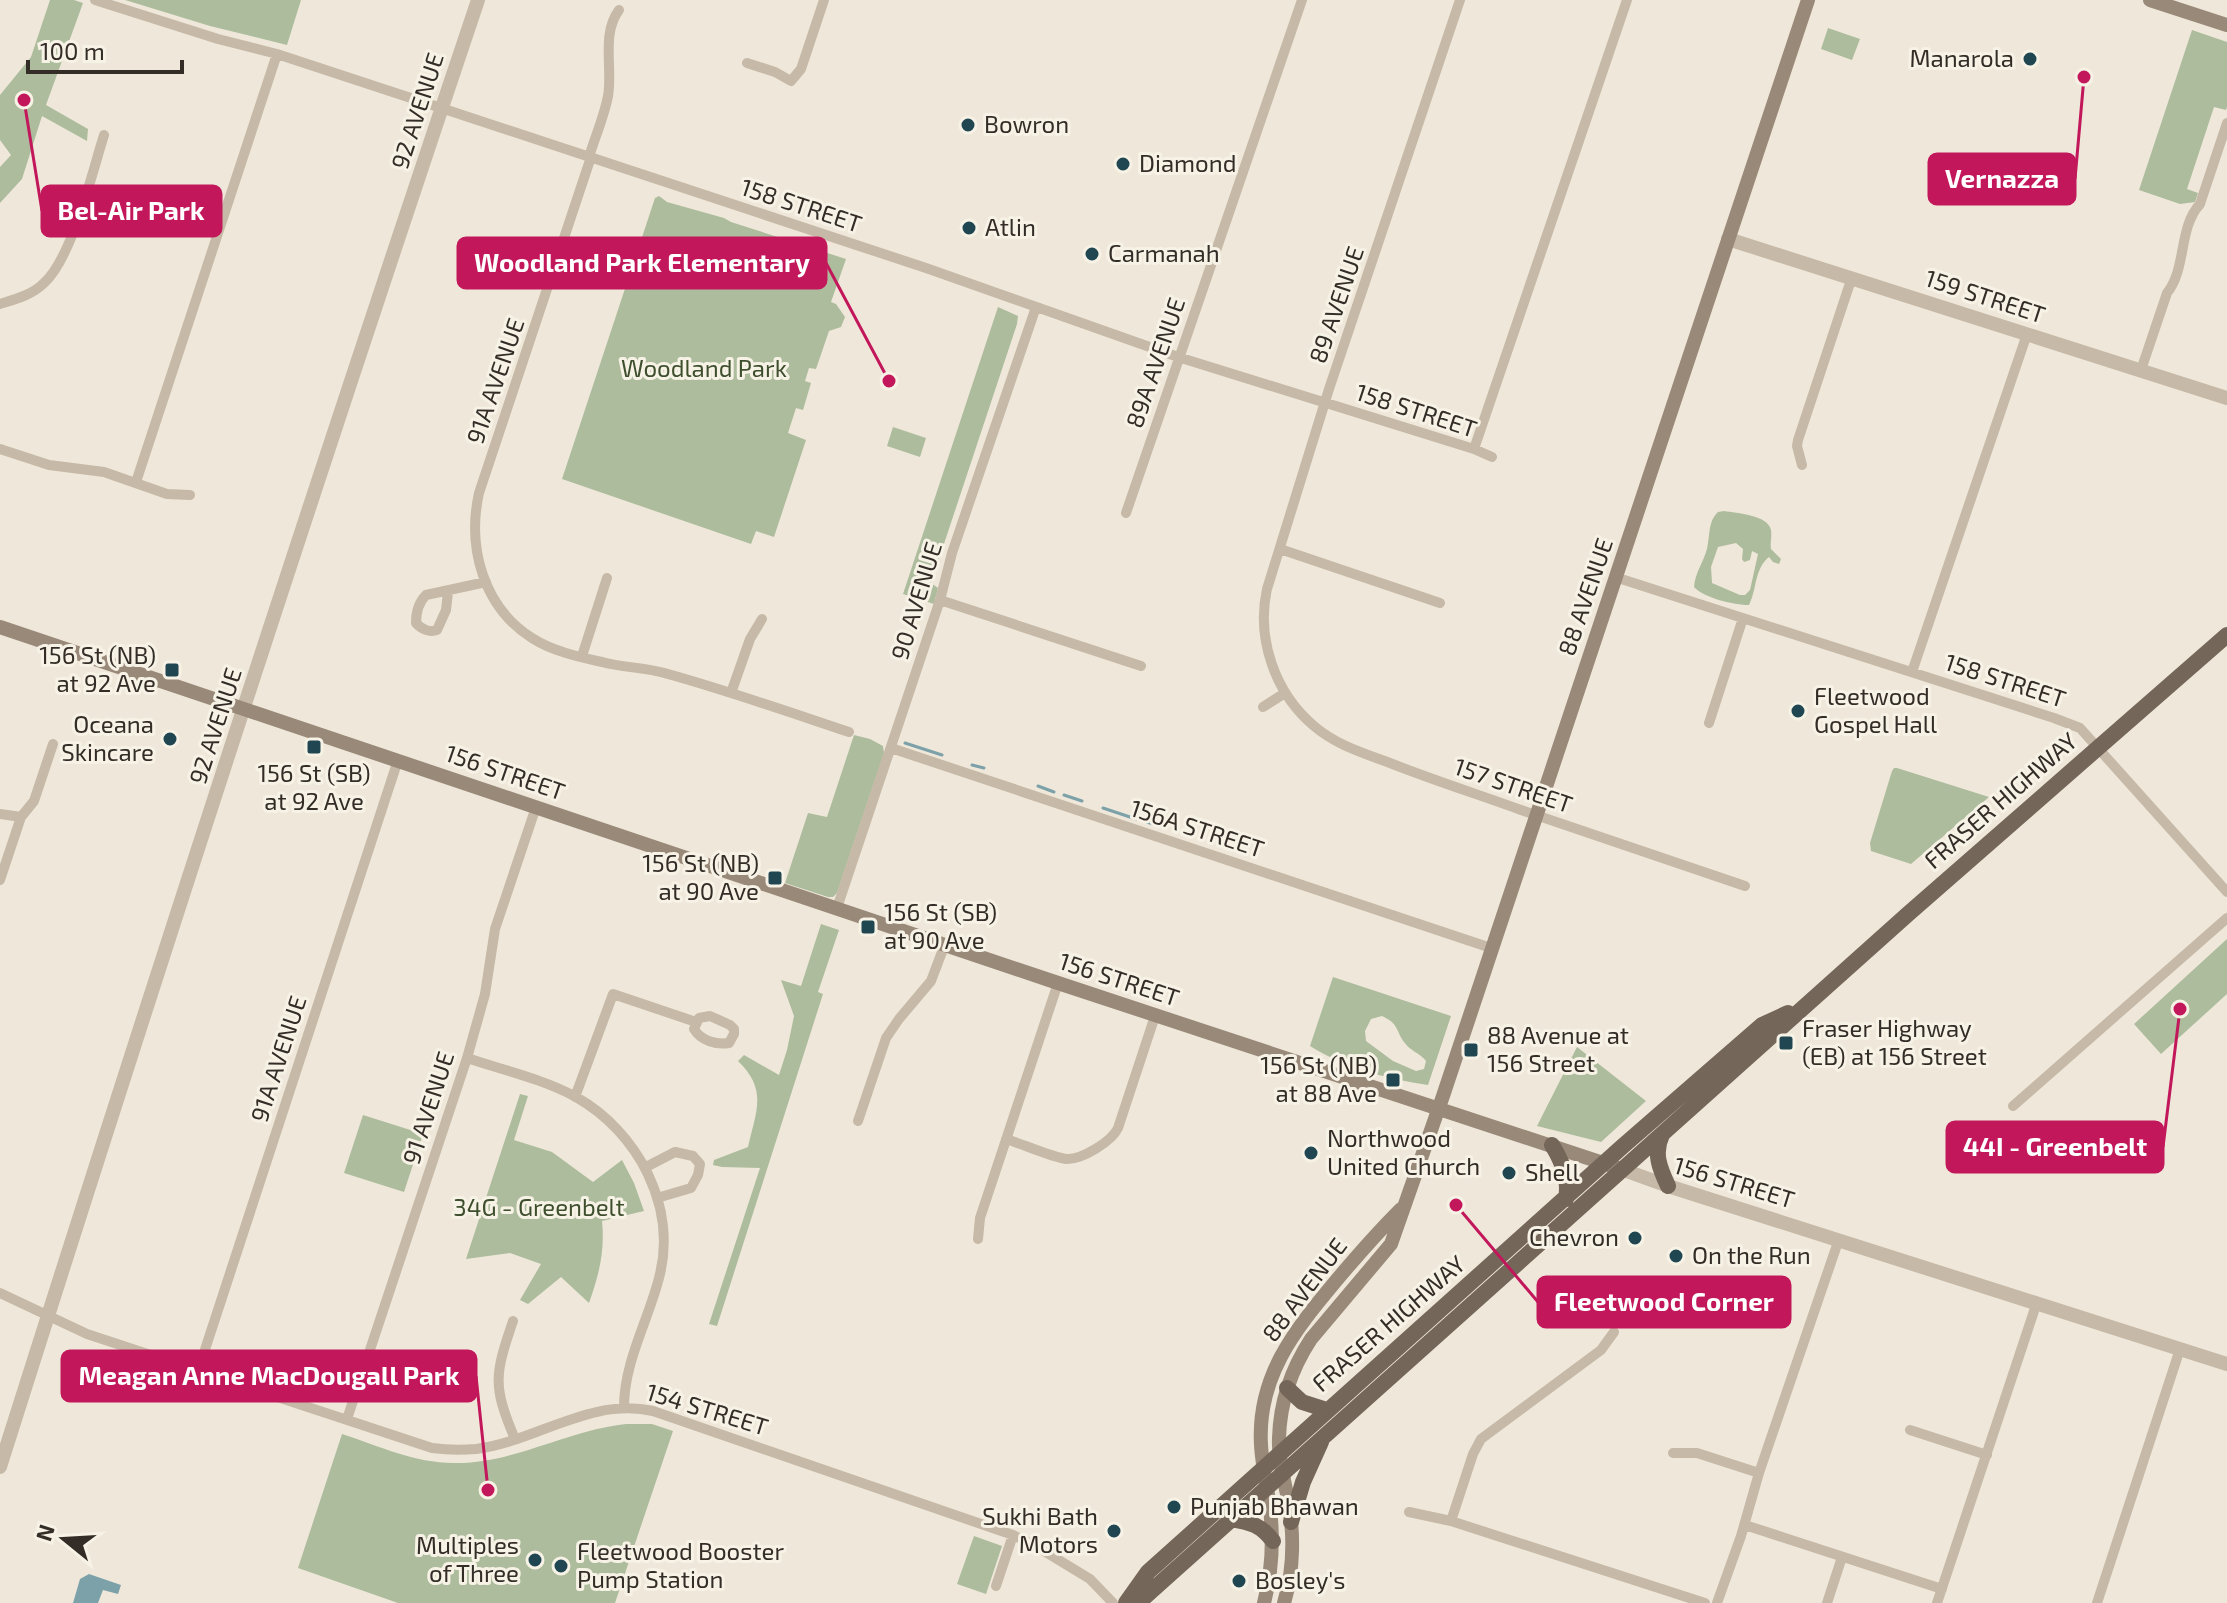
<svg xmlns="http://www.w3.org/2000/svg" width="2227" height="1603" font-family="'Exo 2',sans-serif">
<rect width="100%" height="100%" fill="#efe8da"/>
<path fill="#adbc9c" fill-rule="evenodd" d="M50 0H74L83 3 46 105 88 129 87 141 42 116 22 179 0 203V167L11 155 0 140V95L31 57Z
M125 0H301L287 45 210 26Z
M1828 28 1860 39 1852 60 1821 49Z
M2192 30 2227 42V107L2226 110 2214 107 2187 189 2198 193 2195 202 2180 204 2139 190Z
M659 196 667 202 724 218 731 222 846 259 831 302 836 304 845 317 841 327 829 331 816 369 809 368 805 381 811 383 803 410 796 408 788 433 806 440 774 537 756 531 751 544 562 479 655 198Z
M998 307 1018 316 1017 324 931 583 938 588 934 604 903 594Z
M893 427 926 438 920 457 887 446Z
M1724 511C1737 513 1768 515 1771 530 1772 537 1770 543 1771 549L1781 559 1779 564 1773 562 1769 557C1754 569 1757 590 1749 605 1734 605 1704 598 1694 587 1695 573 1703 563 1707 549 1710 536 1708 521 1718 512ZM1736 543 1743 549 1742 559 1744 562 1750 560 1752 551 1758 554 1750 590 1745 595H1740L1712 583 1711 567 1718 547Z
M854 735 870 739 883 746 884 753 837 893 833 897H828L785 883 808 813 827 817Z
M1894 768H1897L1989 797 1911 864 1871 851 1870 843 1892 771Z
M821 924 839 930 818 992 823 994 717 1326 709 1324 760 1168 722 1167 713 1165 714 1160 748 1147C756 1111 768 1090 738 1061L744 1055 779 1075 787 1050 794 1016 781 980 801 986Z
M2227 939V994L2161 1054 2134 1024Z
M1333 977 1451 1016 1428 1085C1387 1079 1345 1068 1310 1046ZM1382 1016C1399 1024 1395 1029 1404 1042 1410 1051 1420 1053 1426 1061L1424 1069 1416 1071 1393 1061 1366 1041 1365 1031 1371 1019Z
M1577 1047 1646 1101 1601 1142 1537 1126Z
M520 1094 528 1096 514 1140 552 1152 593 1182 622 1160 634 1183 644 1211 602 1221C605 1251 599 1275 589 1303L561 1277 528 1304 520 1300 541 1264 510 1253 466 1259Z
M363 1115 423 1134 404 1192 344 1173Z
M626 1424H652L673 1431 615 1603H398L298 1568 342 1434C379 1446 417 1464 457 1463 515 1463 568 1430 626 1424Z
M974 1536 1002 1546 986 1594 957 1584Z"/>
<path fill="#7ca1a9" d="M89 1574 121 1585 118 1594 103 1590 98 1603H73L80 1579Z"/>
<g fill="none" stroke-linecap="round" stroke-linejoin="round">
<path stroke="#7ca1a9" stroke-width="3" d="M905 743 942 755
M972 765 984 768
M1038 786 1054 792
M1064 795 1082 801
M1103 808 1136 819
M1147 822 1162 827"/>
<path stroke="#c6b9a7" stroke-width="10" d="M95 0 218 39 277 54 429 104 926 268 1178 357 1474 449 1492 457
M1460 0 1329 389 1267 589C1256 639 1275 693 1314 726 1336 745 1363 753 1390 763 1433 780 1477 794 1521 810 1596 835 1670 861 1745 886
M747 63 775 72 791 81 801 69 824 0
M589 157C595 137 604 117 608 96 613 69 601 34 619 10
M591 157 479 493C467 547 483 607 532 638 552 651 579 657 602 662 623 668 646 667 668 674 729 691 789 712 849 732
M0 304C16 299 32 295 44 283 72 258 92 173 104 135
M2141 370 2167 293C2187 268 2178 228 2200 204L2227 123
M0 449 49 465 104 472 167 494 190 495
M1474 449 1627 0
M1802 465 1797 446 1798 440 1852 277
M136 482 277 54
M1126 513 1302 0
M1280 549 1440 603
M1615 577 2054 718 2080 728 2227 892
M448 592 446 610 437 630C430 633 421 629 416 623 416 613 419 602 426 595L486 582
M940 600 1141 666
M582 656 607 578
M1912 672 2027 334
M731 693 750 639 762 619
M1263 707 1285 693
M1709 723 1743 618
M891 748 1491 948
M0 814 21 817
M0 880 21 817 34 801 53 744
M837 908 940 600 952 553 1036 307
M710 1016 730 1025 734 1029V1034L729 1043C717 1045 701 1041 694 1029L699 1018Z
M467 1058C503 1070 543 1079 576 1097 638 1132 678 1207 659 1278 648 1321 624 1362 624 1407
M575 1097 613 994 696 1022
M2013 1106 2227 918
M858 1121 886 1038 899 1019 931 981 945 944
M1006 1139C1022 1144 1052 1157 1066 1159 1082 1160 1112 1141 1118 1128L1155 1016
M646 1167 675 1152 693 1156 700 1164 698 1175 691 1188 657 1198
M978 1239 980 1218 1058 983
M0 1293 87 1334 432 1448C447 1450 462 1450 476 1449 537 1441 590 1397 653 1411L1013 1535 1034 1545 1090 1579 1113 1603
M513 1321C495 1374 492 1385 515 1439
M198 1371 398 760
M347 1419 467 1058 485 994 495 929 536 807
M1910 1430 1987 1455
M1673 1453H1697L1759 1473
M1409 1512 1451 1521 1705 1603
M1451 1521 1473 1454 1481 1439 1601 1350 1614 1332
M1745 1525 1942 1589
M996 1586 1013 1535
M1717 1603 1741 1536 1759 1473 1839 1239
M1827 1603 1842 1557
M1937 1603 2037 1302
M2097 1603 2180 1349"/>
<path stroke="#c6b9a7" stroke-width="14" d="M1728 239 2227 398
M1621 1169 1668 1186 2227 1364
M0 1467C155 977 314 488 478 0"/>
<path stroke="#998979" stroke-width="14" d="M2150 0 2227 25
M0 627 1058 983 1621 1169
M1264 1603C1273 1568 1274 1536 1269 1500 1266 1482 1262 1463 1261 1445 1257 1377 1294 1331 1335 1282 1356 1257 1377 1233 1401 1209
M1284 1603C1294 1570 1294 1532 1288 1499 1284 1479 1278 1459 1279 1438 1280 1403 1292 1368 1311 1339L1391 1244 1443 1096 1808 0"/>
<path stroke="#746659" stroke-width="16" d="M1662 1135C1653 1153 1660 1169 1668 1186
M1552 1145C1562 1161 1570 1179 1566 1199
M1287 1388 1302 1402 1327 1410
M1231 1519C1250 1522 1261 1525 1273 1541
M1291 1522 1303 1482 1321 1442
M1126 1603 1148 1572 1623 1146 1762 1025 1788 1013
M1138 1603 1908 914 2227 635"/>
</g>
<g fill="#204751" stroke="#f7f2e6" stroke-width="3">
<circle cx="2030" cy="59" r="8"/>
<circle cx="968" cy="125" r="8"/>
<circle cx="1123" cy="164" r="8"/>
<circle cx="969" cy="228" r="8"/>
<circle cx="1092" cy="254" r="8"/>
<rect x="164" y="662" width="16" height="16" rx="4"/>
<circle cx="1798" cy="711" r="8"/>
<circle cx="170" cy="739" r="8"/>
<rect x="306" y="739" width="16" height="16" rx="4"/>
<rect x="767" y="870" width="16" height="16" rx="4"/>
<rect x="860" y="919" width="16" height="16" rx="4"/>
<rect x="1778" y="1035" width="16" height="16" rx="4"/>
<rect x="1463" y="1042" width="16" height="16" rx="4"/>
<rect x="1385" y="1072" width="16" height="16" rx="4"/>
<circle cx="1311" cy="1153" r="8"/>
<circle cx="1509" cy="1173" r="8"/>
<circle cx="1635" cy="1238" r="8"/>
<circle cx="1676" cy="1256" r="8"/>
<circle cx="1174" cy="1507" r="8"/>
<circle cx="1114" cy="1531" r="8"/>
<circle cx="535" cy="1560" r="8"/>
<circle cx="561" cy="1566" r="8"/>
<circle cx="1239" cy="1581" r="8"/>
</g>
<g text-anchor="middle" stroke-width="6" stroke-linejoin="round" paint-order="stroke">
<g font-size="24" fill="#332c27" stroke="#f7f2e6" text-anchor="start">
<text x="2014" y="67" text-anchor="end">Manarola</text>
<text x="984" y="133">Bowron</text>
<text x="1139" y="172">Diamond</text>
<text x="985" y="236">Atlin</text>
<text x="1108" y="262">Carmanah</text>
<text x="156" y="664" text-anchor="end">156 St (NB)<tspan x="156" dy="28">at 92 Ave</tspan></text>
<text x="1814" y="705">Fleetwood<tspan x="1814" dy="28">Gospel Hall</tspan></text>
<text x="154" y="733" text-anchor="end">Oceana<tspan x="154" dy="28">Skincare</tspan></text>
<text x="314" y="782" text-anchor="middle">156 St (SB)<tspan x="314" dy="28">at 92 Ave</tspan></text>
<text x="759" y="872" text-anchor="end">156 St (NB)<tspan x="759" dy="28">at 90 Ave</tspan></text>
<text x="884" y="921">156 St (SB)<tspan x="884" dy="28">at 90 Ave</tspan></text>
<text x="1802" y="1037">Fraser Highway<tspan x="1802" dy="28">(EB) at 156 Street</tspan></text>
<text x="1487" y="1044">88 Avenue at<tspan x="1487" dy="28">156 Street</tspan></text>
<text x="1377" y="1074" text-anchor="end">156 St (NB)<tspan x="1377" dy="28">at 88 Ave</tspan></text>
<text x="1327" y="1147">Northwood<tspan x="1327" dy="28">United Church</tspan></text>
<text x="1525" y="1181">Shell</text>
<text x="1619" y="1246" text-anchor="end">Chevron</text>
<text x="1692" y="1264">On the Run</text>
<text x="1190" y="1515">Punjab Bhawan</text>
<text x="1098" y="1525" text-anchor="end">Sukhi Bath<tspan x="1098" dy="28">Motors</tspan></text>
<text x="519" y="1554" text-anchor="end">Multiples<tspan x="519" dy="28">of Three</tspan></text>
<text x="577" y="1560">Fleetwood Booster<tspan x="577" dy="28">Pump Station</tspan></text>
<text x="1255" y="1589">Bosley's</text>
</g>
<g font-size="24" fill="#332c27" stroke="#f7f2e6">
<text transform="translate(418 111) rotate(-72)" y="8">92 AVENUE</text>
<text transform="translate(801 206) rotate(18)" y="8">158 STREET</text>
<text transform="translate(1985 297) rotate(18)" y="8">159 STREET</text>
<text transform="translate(1337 305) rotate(-71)" y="8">89 AVENUE</text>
<text transform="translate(1156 363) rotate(-71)" y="8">89A AVENUE</text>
<text transform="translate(496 381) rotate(-71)" y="8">91A AVENUE</text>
<text transform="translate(1416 411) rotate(18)" y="8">158 STREET</text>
<text transform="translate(1586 597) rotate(-71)" y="8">88 AVENUE</text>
<text transform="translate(917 601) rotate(-73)" y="8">90 AVENUE</text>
<text transform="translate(2005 681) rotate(18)" y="8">158 STREET</text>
<text transform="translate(216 726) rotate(-72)" y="8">92 AVENUE</text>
<text transform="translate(505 773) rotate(19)" y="8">156 STREET</text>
<text transform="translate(1513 786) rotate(19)" y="8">157 STREET</text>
<text transform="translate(2001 801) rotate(-41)" y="8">FRASER HIGHWAY</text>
<text transform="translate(1197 829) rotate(18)" y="8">156A STREET</text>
<text transform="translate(1119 980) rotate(18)" y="8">156 STREET</text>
<text transform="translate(279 1059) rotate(-72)" y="8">91A AVENUE</text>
<text transform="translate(429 1108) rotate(-72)" y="8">91 AVENUE</text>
<text transform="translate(1734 1183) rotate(17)" y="8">156 STREET</text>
<text transform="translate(1305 1290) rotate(-53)" y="8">88 AVENUE</text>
<text transform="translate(1389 1324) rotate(-41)" y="8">FRASER HIGHWAY</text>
<text transform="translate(707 1410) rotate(17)" y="8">154 STREET</text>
</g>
<g font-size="24" fill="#3e4f2d" stroke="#f7f2e6">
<text x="704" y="377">Woodland Park</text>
<text x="539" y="1216">34G - Greenbelt</text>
</g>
</g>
<path fill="none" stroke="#c2185b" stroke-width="3" d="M2084 77L2075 179M24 100L42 211M889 381L826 263M2180 1009L2163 1147M1456 1205L1538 1302M488 1490L476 1376"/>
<g fill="#c2185b" stroke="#f7f2e6" stroke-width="3">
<circle cx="2084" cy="77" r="8"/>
<circle cx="24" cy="100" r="8"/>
<circle cx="889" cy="381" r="8"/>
<circle cx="2180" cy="1009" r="8"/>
<circle cx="1456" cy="1205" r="8"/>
<circle cx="488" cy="1490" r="8"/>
</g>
<g fill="#c2185b" stroke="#c2185b" stroke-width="3">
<rect x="1929" y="154" width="146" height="50" rx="8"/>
<rect x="42" y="186" width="179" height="50" rx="8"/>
<rect x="458" y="238" width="368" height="50" rx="8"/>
<rect x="1947" y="1122" width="216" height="50" rx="8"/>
<rect x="1538" y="1277" width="252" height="50" rx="8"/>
<rect x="62" y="1351" width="414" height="50" rx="8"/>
</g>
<g font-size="26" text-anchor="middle" font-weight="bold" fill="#fff">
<text x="2002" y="188">Vernazza</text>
<text x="131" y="220">Bel-Air Park</text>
<text x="642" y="272">Woodland Park Elementary</text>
<text x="2055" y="1156">44I - Greenbelt</text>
<text x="1664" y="1311">Fleetwood Corner</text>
<text x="269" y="1385">Meagan Anne MacDougall Park</text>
</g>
<g transform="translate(64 1539) rotate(288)" stroke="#f7f2e6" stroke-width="6" paint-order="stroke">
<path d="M0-6L14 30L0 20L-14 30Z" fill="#332c27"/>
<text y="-12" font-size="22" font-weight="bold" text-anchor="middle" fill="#332c27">N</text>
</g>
<path d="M28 60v12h154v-12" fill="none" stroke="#332c27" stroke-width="4"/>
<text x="40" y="60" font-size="24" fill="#332c27" stroke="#f7f2e6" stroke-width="6" paint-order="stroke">100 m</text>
</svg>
